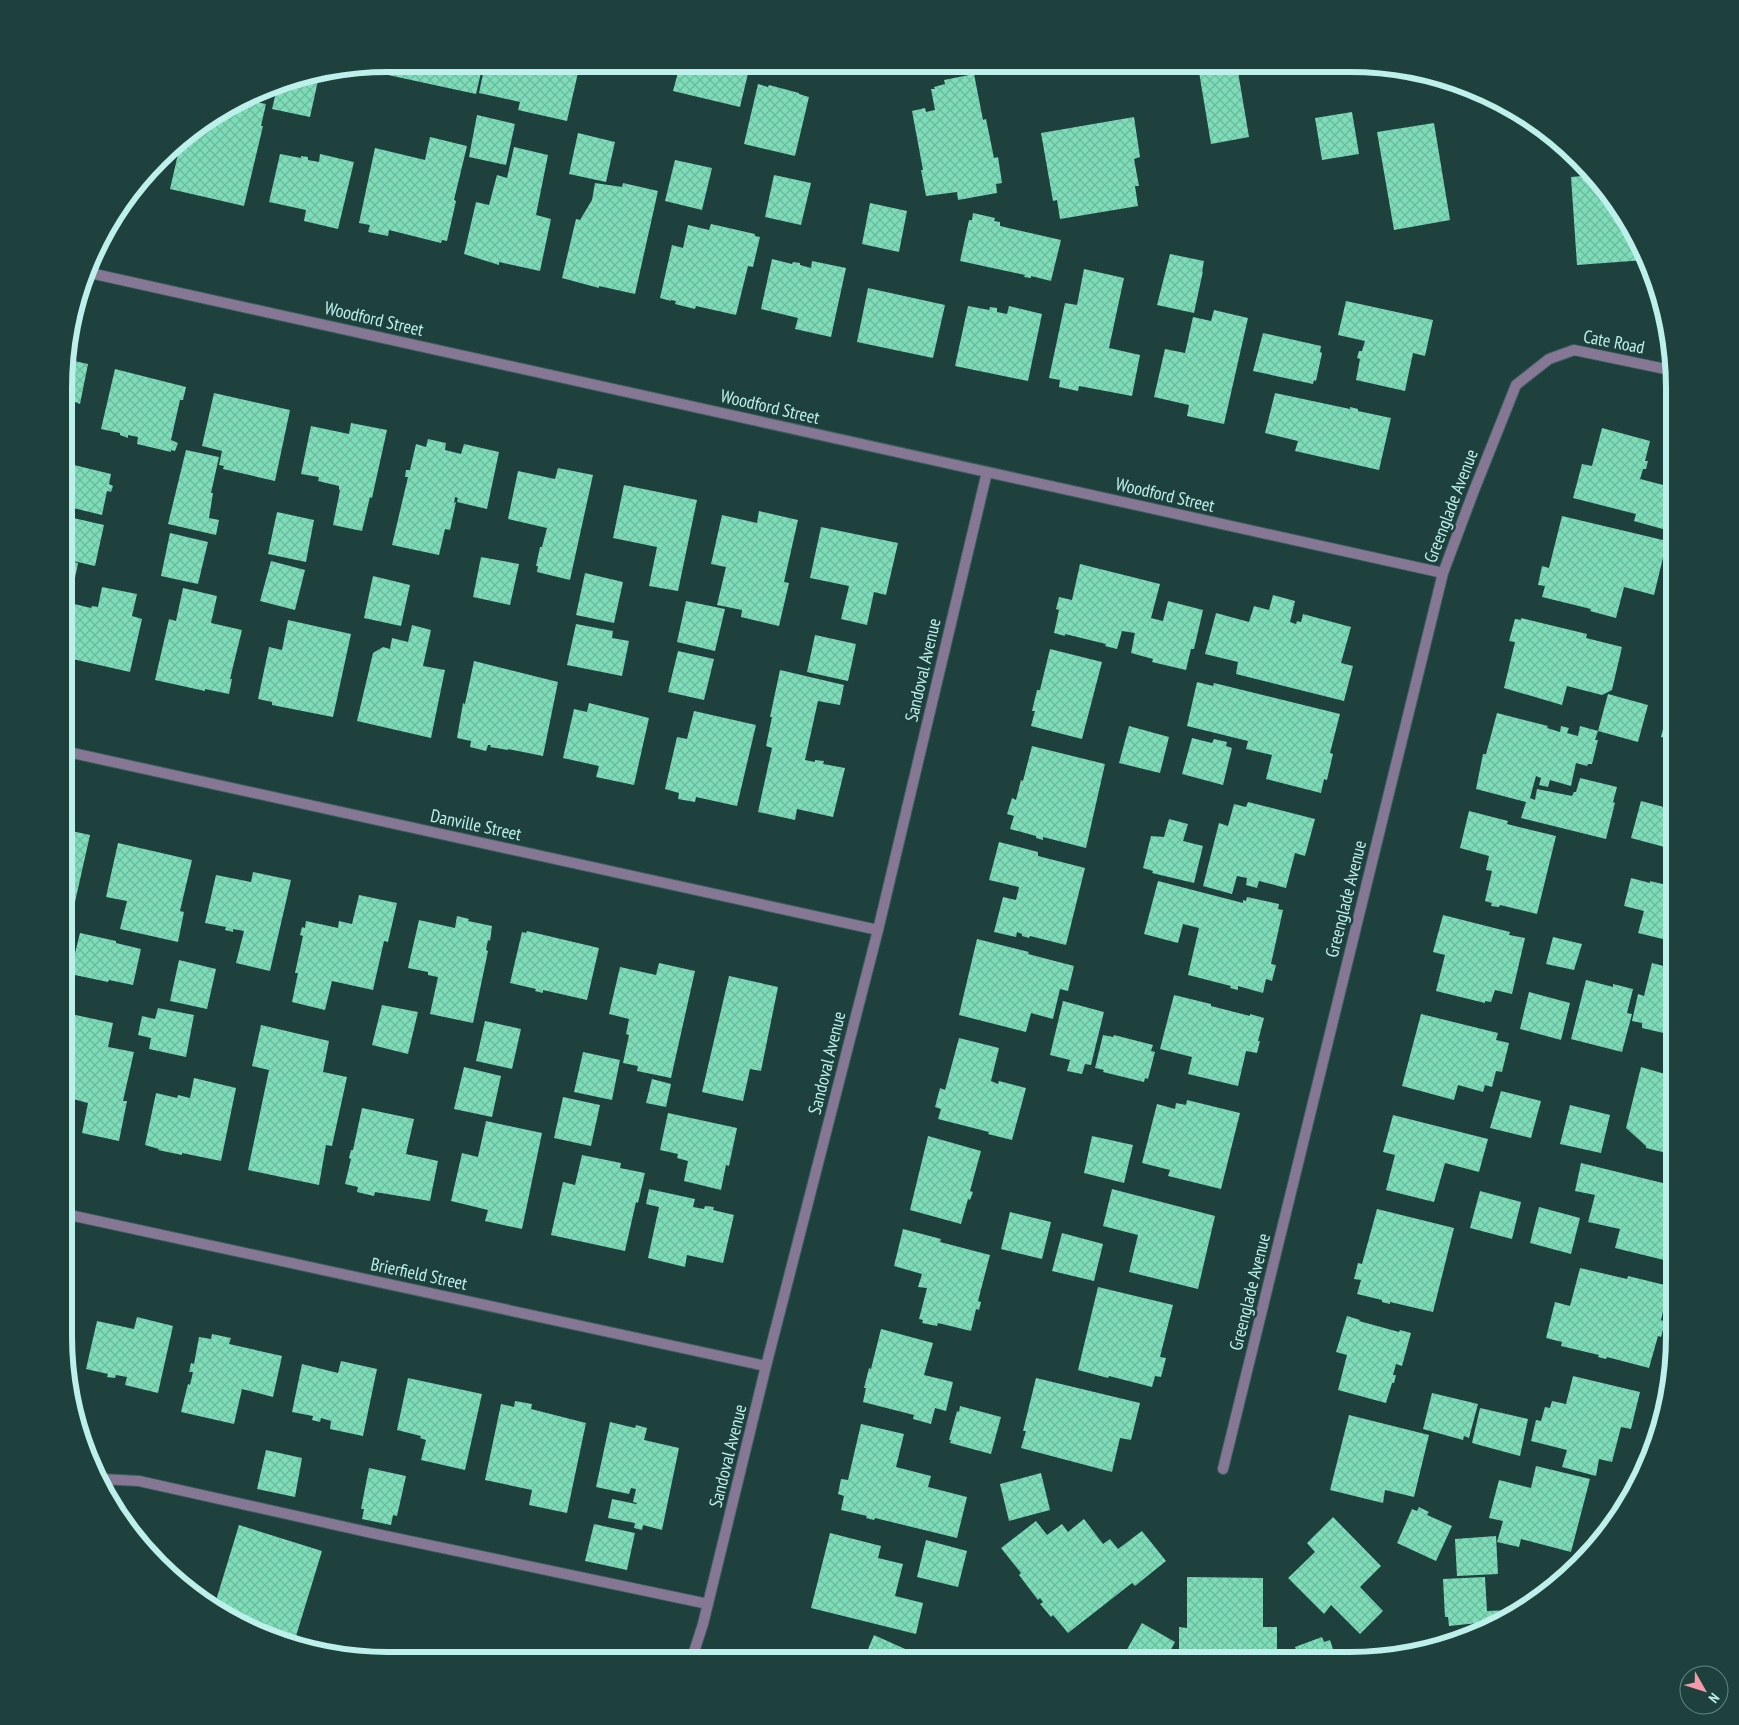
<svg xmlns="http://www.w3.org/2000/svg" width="1739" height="1725" font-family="'PT Sans Narrow',sans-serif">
<defs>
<pattern id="building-cross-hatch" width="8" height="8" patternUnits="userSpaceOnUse" patternTransform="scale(1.25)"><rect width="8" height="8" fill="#7eddb9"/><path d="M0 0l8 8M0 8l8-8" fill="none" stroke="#6db89c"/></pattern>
</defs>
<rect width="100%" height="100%" fill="#1e413e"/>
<path fill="url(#building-cross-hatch)" d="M391 64H483L476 94 388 75Z
M485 64H580L567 121 518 110 520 102 479 93Z
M680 65H750L740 107 673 91Z
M1198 66H1237L1249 137 1211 144Z
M974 74 983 120 986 119 994 158 998 157 1002 183 996 184 997 193 958 200 957 192 926 196 921 170H923L912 111 925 108 926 112 935 110 931 89H935L934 87 945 84 944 80Z
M317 76H319L310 117 272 109 278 84 284 81Z
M758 84 768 87 769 85 799 93V94L809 97 795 156 744 144Z
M250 101 266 104 261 126H263L244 206 170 189 181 141 185 138 195 141 193 138 194 133Z
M1352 112 1359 154 1322 160 1315 118Z
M477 115 515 124 506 165 469 157Z
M1134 117 1140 157 1134 159 1139 186H1135L1138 206 1060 219 1057 200 1053 201 1041 133Z
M1434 123 1450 220 1394 230 1377 132Z
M578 133 615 142 606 182 569 174Z
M430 137 467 146 454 200 456 201 447 241 442 240 441 243 389 230 388 236 368 232 370 225 359 223 375 148 425 160Z
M514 147 548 155 536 215 551 219 540 271 499 262V265L464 254 476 202 489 205 497 175 507 178Z
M280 154 301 158V156L308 157V160L319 162 320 154 354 162 338 229 304 221 306 210 269 202Z
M675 160 712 168 702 210 665 201Z
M774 175 811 183 801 225 765 217Z
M1594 175 1608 191 1645 260 1577 265 1571 177Z
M595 183 622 187 623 183 658 191 635 294 599 286V288L562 278 576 219 580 220 592 200Z
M870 203 907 211 899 252 862 244Z
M973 213 995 218 994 221 1000 222V226L1061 240 1051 281 1031 276V278L1024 277 1025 275 960 261 969 220H972Z
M711 224 755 234V236L760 237 753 267 748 266 736 315 696 306 695 309 675 304 676 301 671 300V301L660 298 672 245 683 248 688 225 709 230Z
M1170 254 1204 261 1202 272 1203 271 1194 313 1157 305Z
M772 259 792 264 793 262 800 263V265L811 268 812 261 846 268 831 337 795 329 798 318 761 309Z
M1084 269 1124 278 1109 348 1140 355 1132 396 1079 386 1078 391 1059 387 1060 380 1049 378 1065 303 1077 305Z
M868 288 945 305 933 358 857 342Z
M1346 301 1433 320 1425 356 1413 353 1405 391 1356 380 1360 359 1357 358 1359 351H1362L1365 341 1338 335Z
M968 306 989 310 990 307 997 308V312L1007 314 1009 306 1042 314 1028 381 955 366Z
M1214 310 1248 318 1224 424 1187 416 1189 405 1154 397 1165 349 1185 353 1193 317 1211 321Z
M1263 333 1321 346 1320 352 1322 353 1316 381 1314 380 1313 384 1253 371Z
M70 360 88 364 80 404 75 402 70 426Z
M115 369 186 387 183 400H180L171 440 178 443 175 451 171 450V452L137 444 138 437 128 435V438L120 435V433L101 429Z
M214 393 290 410 275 481 223 469 224 466 219 465 222 451 202 446Z
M1275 393 1350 409V407L1358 409V411L1391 418 1379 470 1295 451 1298 441 1265 433Z
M351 423 387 430 372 498 370 497 362 531 333 525 340 490H339V486L318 481 319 477 301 474 311 426 349 434Z
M1602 428 1650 441 1645 461H1648L1646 469H1643L1640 479 1675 488V510L1670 531 1634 521 1636 514 1573 498 1582 464 1592 466Z
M428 439 446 443 445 450 461 454 464 444 499 452 487 509 457 502 458 498 455 497 454 503 456 502 450 530 445 529 439 555 392 545 408 477H405L406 470H410L416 444 426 447Z
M186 450 219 457 211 493H213L209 518 219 520 216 535 168 524Z
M74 465 111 474 109 484 113 486 111 492 107 491 102 515 69 507V487Z
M558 468 593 475 570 580 537 572 538 566H536L540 547H542L547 528 508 519 518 471 555 479Z
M624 485 697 500 678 591 649 586 657 547 613 538Z
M759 511 798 520 784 582 789 583 779 626 741 617 742 610 717 605 726 567 711 564 722 515 757 523Z
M277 512 314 520 306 562 268 554Z
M1562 516 1667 541 1654 595 1624 587 1616 618 1590 611 1591 609 1542 597 1545 586 1538 585 1542 566 1549 568Z
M69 517 104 525 95 566 69 560Z
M821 527 898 543 886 595 874 592 867 625 841 619 849 586 810 578Z
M170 533 208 542 198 584 161 576Z
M481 557 519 564 510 605 473 597Z
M69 561 78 563 70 603 91 608 92 606 98 607 102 587 137 594 132 616 142 619 130 672 68 658Z
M271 561 305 570 295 610 260 601Z
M1080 564 1160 584 1151 618 1163 621 1168 601 1203 610 1194 649H1191L1186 670 1152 662 1153 659 1131 653 1135 633 1122 631 1117 649 1105 646 1106 644 1065 634V636L1054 633 1059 610 1056 609 1059 597 1072 600Z
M585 573 623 582 614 623 576 615Z
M373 576 410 585 401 626 364 618Z
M183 588 217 596 211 623 242 630 230 679H232L229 694 205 689V691L155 680 169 619 176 621Z
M1273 595 1295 601 1290 622 1296 624 1297 621 1301 622 1303 614 1351 627 1341 663 1353 666 1344 701 1236 674 1238 662 1205 654 1216 613 1249 622 1254 606 1269 610Z
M686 601 725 609 715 651 677 642Z
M1521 618 1587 634 1586 638 1622 647 1612 690 1602 695 1567 686 1562 705 1504 688 1515 642 1509 641 1515 619 1521 620Z
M288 620 351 634 333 717 272 705V702L258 699 269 647 282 650Z
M576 624 613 631 612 638 629 641 622 676 567 665Z
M412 625 431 630 423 666 445 670 431 738 357 721 373 653 383 647 390 649 392 638 408 642Z
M815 635 856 644 848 681 807 672Z
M1050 649 1102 662 1082 739 1031 726 1035 711H1032L1037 690H1040Z
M678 651 714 659 704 700 668 692Z
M474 661 558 682 543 756 508 749V750L490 747 491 745H488L486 751 470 747 471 741 457 738 463 703 465 704Z
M780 670 844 685 840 705 818 701 805 760 815 762V760L824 761 823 764 845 768 833 817 797 809 795 820 758 812 772 748 766 746 772 717H770Z
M1197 682 1213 686 1214 683 1340 714 1330 753 1333 754 1327 780 1324 779 1321 793 1266 779 1272 755 1246 749 1248 741 1187 726Z
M1608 694 1648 705 1638 742 1598 731Z
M1670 700 1675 702V741L1661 737Z
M589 703 649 718 634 785 596 777 599 766 563 758 574 709 587 712Z
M694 711 756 725 737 806 696 797 695 802 678 799 679 793 665 789 677 737 687 739Z
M1497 713 1548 726 1547 728 1560 732 1561 726 1569 728 1567 733 1578 736 1580 726 1598 731 1595 740H1598L1592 764H1588L1587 766 1576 763 1571 786 1550 780 1548 787 1539 785 1541 778 1536 776 1530 798 1535 800 1537 789 1572 796 1574 792H1576L1580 778 1617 787 1613 802 1615 803 1606 839 1521 818 1526 802 1476 789 1483 754H1486Z
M1129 726 1169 737 1160 773 1119 763Z
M1192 738 1212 743 1214 739 1227 742 1226 746 1232 748 1223 785 1182 774Z
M1032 746 1105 764 1086 848 1043 837V840L1036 838V836L1010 829 1014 816 1007 814 1012 798 1016 800 1021 780 1023 781Z
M1641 801 1675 810V838L1672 849 1631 838Z
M1248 802 1315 819 1305 856 1295 853 1286 888 1259 881 1257 888 1246 885 1247 878 1237 876 1232 894 1203 886 1219 823 1228 826 1234 804 1246 807Z
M1469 811 1508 821 1507 824 1556 836 1537 914 1500 905 1499 907 1491 906 1492 903 1485 901 1492 871 1486 870 1489 856 1460 848Z
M1169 819 1188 824 1183 841 1203 846 1194 883 1152 873 1153 871 1143 868 1151 836 1164 837Z
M67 830 90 835 75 902 67 900Z
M999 842 1038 852V856L1085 868 1066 945 1030 936 1029 938 1022 936V934L1017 932 1016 937 994 932 1003 897 1016 900 1019 887 989 880Z
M118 843 192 860 180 911 184 912 178 942 120 929 127 901 106 897Z
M253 872 291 880 270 971 236 963 244 931 233 929V932L225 930 226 927 205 923 216 875 251 882Z
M1631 878 1650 883V881L1675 887V942L1638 933 1644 911 1624 906Z
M1158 881 1243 903V900L1246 901 1247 897 1279 904 1278 909 1283 910 1271 964 1276 965 1272 981 1266 979 1263 993 1238 986V990L1230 988 1231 986 1188 975 1199 928 1183 924 1178 943 1144 934Z
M359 895 397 903 388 942 384 941 373 990 332 981 325 1010 292 1002 298 973H295L303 936 300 935 302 927 305 928 306 921 338 928 339 921 352 924Z
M1443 915 1510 932 1509 935 1525 938 1512 994 1495 990 1491 1002 1485 1001V1003L1436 991 1445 955 1433 952Z
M457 916 469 919 468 921 492 926 490 941 488 940 486 950 488 951 473 1023 430 1014 438 977 428 975V972L408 968 419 920 455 928Z
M527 931 599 948 587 1000 543 990V993L535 991 536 989 510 983 522 932 526 933Z
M80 933 116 941V943L141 949 133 985 109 980 108 982 70 974Z
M1553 937 1582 944 1574 970 1546 964Z
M977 939 1029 952 1028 954 1074 966 1068 991 1060 989 1053 1019 1031 1013 1026 1032 959 1015Z
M179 960 216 969 207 1009 170 1001Z
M659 963 695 971 671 1078 637 1071 638 1066 623 1063 629 1035 626 1034 629 1019 609 1014 620 967 656 975Z
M1652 963 1675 969V1045L1665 1043 1668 1034 1642 1028V1023L1632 1021 1638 994 1644 996Z
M729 976 778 987 761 1071 750 1069 743 1101 702 1092Z
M1586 980 1613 987V984L1633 989 1627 1013 1632 1014 1622 1052 1571 1039Z
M1529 992 1570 1003 1561 1040 1520 1029Z
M1174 995 1211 1004V1006L1250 1016V1014L1264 1018 1258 1041H1260L1257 1053 1246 1051 1238 1086 1188 1074 1192 1057 1160 1049Z
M1063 1001 1104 1012 1091 1065 1085 1064 1082 1074 1067 1071 1070 1060 1050 1055Z
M382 1005 418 1012 408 1054 372 1045Z
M158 1008 194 1015 186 1057 149 1049 151 1038 138 1035 142 1016 155 1019Z
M66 1013 113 1023 108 1047 134 1052 123 1101H127L119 1141 82 1133 88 1103 73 1099 74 1092 66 1090Z
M1421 1014 1498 1033 1496 1040 1509 1043 1502 1072 1496 1071 1492 1087 1485 1085 1483 1092 1458 1085 1454 1100 1402 1086Z
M485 1021 521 1029 512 1069 476 1061Z
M261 1025 329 1041 323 1072 347 1077 332 1146 326 1145 319 1185 248 1170 269 1070 252 1066Z
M1103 1035 1113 1037 1114 1035 1153 1045 1151 1051 1155 1052 1148 1079 1145 1078 1144 1082 1103 1072 1104 1070 1095 1068Z
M959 1038 999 1048 991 1081 998 1084 999 1081 1026 1088 1012 1140 988 1134 989 1132 938 1119 941 1109 935 1107 940 1088 945 1090Z
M583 1052 620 1060 612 1100 574 1092Z
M464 1067 501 1076 492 1117 454 1109Z
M1641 1067 1665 1074 1666 1072 1675 1074V1155L1646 1148V1146L1626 1128Z
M194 1078 236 1088 221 1161 182 1153V1155L158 1150 159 1149 145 1145 156 1093 177 1098 178 1095 190 1098Z
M652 1079 671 1084 666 1107 646 1103Z
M1501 1091 1541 1101 1531 1138 1490 1128Z
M563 1097 600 1105 591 1146 554 1138Z
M1187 1100 1240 1113 1221 1189 1168 1176 1170 1170 1142 1163 1157 1104 1175 1109 1176 1103 1186 1105Z
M1570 1105 1610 1115 1601 1153 1560 1144Z
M362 1108 414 1119 406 1154 438 1161 430 1201 375 1192 374 1196 357 1192 358 1187 345 1184 351 1159 349 1158 351 1150H353Z
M668 1113 737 1128 729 1166 726 1165 721 1190 684 1181 688 1161 677 1158 678 1154 660 1150Z
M1393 1115 1488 1139 1479 1172 1445 1163 1434 1202 1386 1190 1395 1155 1383 1152Z
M486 1121 542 1133 522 1229 485 1221 488 1210 451 1201 462 1153 478 1157Z
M928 1136 981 1151 970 1191 973 1192 970 1200 968 1199 961 1224 910 1210Z
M1092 1136 1133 1145 1124 1183 1084 1173Z
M582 1155 621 1163 620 1168 645 1173 638 1203 636 1202 625 1251 551 1235 563 1182 575 1185Z
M1581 1163 1675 1186V1223H1672L1664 1260 1615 1248 1620 1229 1588 1222 1595 1195 1575 1191Z
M649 1189 695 1199 693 1207 704 1209 705 1206 714 1207 713 1210 734 1215 723 1263 687 1255 685 1267 648 1258 659 1207 646 1204Z
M1112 1189 1215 1216 1198 1289 1129 1272 1138 1235 1103 1226Z
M1480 1191 1521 1202 1512 1239 1470 1228Z
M1539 1207 1580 1218 1571 1254 1530 1243Z
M1377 1209 1454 1228 1433 1312 1390 1302V1304L1382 1302V1300L1357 1294 1361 1280 1354 1279 1358 1263 1362 1264Z
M1010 1212 1051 1222 1042 1259 1001 1249Z
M903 1229 941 1239 940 1242 990 1255 978 1301 981 1302 979 1310 976 1309 971 1331 938 1323 937 1326 922 1323 923 1320 919 1319 927 1288 918 1287 922 1274 894 1266Z
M1062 1233 1103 1244 1094 1281 1052 1271Z
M1580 1268 1627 1279 1628 1276 1669 1286 1661 1320 1665 1322 1661 1337 1658 1336 1649 1368 1607 1357 1606 1359 1598 1357 1599 1355 1561 1346 1562 1342 1546 1338 1555 1302 1570 1306Z
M1098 1287 1173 1305 1160 1357 1166 1358 1161 1377 1155 1376 1152 1387 1109 1376 1108 1378 1078 1370Z
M65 1302 75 1304 66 1345 75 1347 68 1377 64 1357Z
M1347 1316 1360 1320 1359 1321 1399 1332 1400 1330 1411 1333 1402 1366 1396 1364 1393 1375H1396L1394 1383H1392L1386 1403 1338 1390 1347 1355 1336 1352Z
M137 1317 173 1326 158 1393 125 1385 127 1377 116 1375 115 1378 107 1377 108 1374 86 1369 97 1321 134 1329Z
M881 1329 933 1343 924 1375 953 1382 946 1411 935 1408 931 1424 913 1419 914 1415 863 1402 866 1388H864L869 1368 871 1369Z
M212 1334 231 1338 229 1344 282 1356 273 1397 242 1389 234 1424 181 1412 188 1384 190 1385 193 1372H189L191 1363 194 1364 199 1337 211 1339Z
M341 1361 377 1369 363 1436 330 1429 331 1421 321 1418 320 1422 312 1420 313 1416 292 1412 302 1364 338 1373Z
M1573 1376 1640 1392 1631 1429 1621 1427 1612 1462 1599 1459 1596 1476 1562 1467 1567 1450 1531 1441 1536 1420 1541 1421 1545 1407 1550 1408 1552 1401 1566 1404Z
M408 1378 482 1394 465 1470 421 1460 426 1440 420 1438 421 1436 397 1430Z
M1036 1378 1140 1403 1131 1440 1120 1438 1112 1472 1021 1448 1026 1431H1023Z
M1432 1393 1478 1404 1469 1438 1464 1436 1463 1440 1423 1429Z
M515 1401 532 1404 531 1409 586 1423 567 1513 529 1505 532 1490 485 1480 501 1404 514 1407Z
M960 1406 1001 1417 991 1454 950 1443 951 1440H949L957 1411 959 1412Z
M1480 1408 1528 1419 1520 1456 1472 1443Z
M1349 1415 1429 1435 1414 1497 1385 1490 1383 1503 1330 1490Z
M610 1422 635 1428 636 1425 647 1428 644 1440 679 1448 662 1530 643 1525 642 1530 634 1528 635 1523 608 1518 612 1499 636 1504 637 1503 633 1502 636 1489 631 1488 629 1494 596 1487Z
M861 1424 904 1434 896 1467 931 1476 928 1487 967 1497 957 1538 875 1518 874 1520 866 1518 867 1516 841 1510 844 1496 838 1494 841 1479 848 1480Z
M266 1450 302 1458 295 1497 257 1489Z
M1536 1466 1590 1479 1571 1552 1521 1539 1519 1547 1497 1542 1503 1521 1489 1518 1499 1480 1531 1488Z
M369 1468 406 1476 397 1516 393 1515 391 1525 362 1519 364 1509H361Z
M1041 1473 1050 1510 1009 1521 1000 1484Z
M1419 1507 1429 1512 1427 1515 1452 1526 1436 1561 1397 1543 1412 1509 1417 1511Z
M1333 1517 1381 1566 1360 1587 1383 1611 1360 1634 1331 1605 1324 1614 1288 1578 1315 1552 1307 1543Z
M1084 1519 1103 1544 1110 1539 1118 1549 1142 1531 1166 1561 1135 1586 1132 1583 1068 1633 1053 1615 1051 1617 1040 1604 1043 1602 1040 1598 1038 1600 1019 1575 1021 1573 1001 1548 1036 1521 1047 1535 1062 1524 1068 1532Z
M594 1524 635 1533 627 1570 585 1561Z
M239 1525 322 1551 293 1646 245 1628 214 1607Z
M830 1533 881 1546 878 1558 903 1564 895 1596 923 1603 916 1634 811 1608Z
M1496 1536 1498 1574 1457 1576 1455 1539Z
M926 1540 967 1551 958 1587 917 1577Z
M1187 1577 1263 1578V1627H1277V1661H1186V1650H1179V1627L1187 1628Z
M1485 1577 1487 1611 1513 1610 1514 1612 1486 1627 1487 1622 1449 1626 1448 1617H1445L1443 1579Z
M1142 1623 1175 1642 1165 1661 1121 1660Z
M874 1635 914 1653 910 1661H863Z
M1322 1637 1324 1642 1330 1640 1337 1661H1296L1293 1652H1297L1295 1647Z
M812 1649 838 1661H807Z"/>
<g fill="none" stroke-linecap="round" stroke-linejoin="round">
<g stroke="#3b605d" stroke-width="12">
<path id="lane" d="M101 1479 139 1481 381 1535 708 1604"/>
</g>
<g stroke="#3b605d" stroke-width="12">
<path id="street" d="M90 273 1443 573
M68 752 878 930
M65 1214 766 1366
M1223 1469 1443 573 1473 493 1516 385 1549 359 1574 350 1675 371
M691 1661 703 1624 766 1366 878 930 987 472"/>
</g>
<use href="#lane" stroke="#867795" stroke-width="10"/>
<use href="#street" stroke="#867795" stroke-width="10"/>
</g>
<g text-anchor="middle" stroke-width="5" stroke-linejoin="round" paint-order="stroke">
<g font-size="18" fill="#bdf0ea" stroke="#1e413e">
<text transform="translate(374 319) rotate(13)" y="6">Woodford Street</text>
<text transform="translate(1614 342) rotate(11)" y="6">Cate Road</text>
<text transform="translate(770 407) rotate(13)" y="6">Woodford Street</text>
<text transform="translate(1165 495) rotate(13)" y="6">Woodford Street</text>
<text transform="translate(1451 506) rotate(-69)" y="6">Greenglade Avenue</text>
<text transform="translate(923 670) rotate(-77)" y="6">Sandoval Avenue</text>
<text transform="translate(476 825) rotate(12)" y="6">Danville Street</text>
<text transform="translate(1346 899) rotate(-76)" y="6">Greenglade Avenue</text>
<text transform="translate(827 1063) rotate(-76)" y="6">Sandoval Avenue</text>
<text transform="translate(419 1274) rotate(12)" y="6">Brierfield Street</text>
<text transform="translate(1250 1292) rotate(-76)" y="6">Greenglade Avenue</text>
<text transform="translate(728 1456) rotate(-76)" y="6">Sandoval Avenue</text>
</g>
</g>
<path d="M0 0H1739V1725H0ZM388 72H1350A316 316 0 0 1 1666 388V1336A316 316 0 0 1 1350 1652H388A316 316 0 0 1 72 1336V388A316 316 0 0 1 388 72Z" fill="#1e413e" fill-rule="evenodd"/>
<path fill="none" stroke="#bdf0ea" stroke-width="6" d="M388 72H1350A316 316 0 0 1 1666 388V1336A316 316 0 0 1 1350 1652H388A316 316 0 0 1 72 1336V388A316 316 0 0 1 388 72Z"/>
<g transform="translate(1704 1690) rotate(129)"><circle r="24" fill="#1e413e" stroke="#5e8783"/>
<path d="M0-4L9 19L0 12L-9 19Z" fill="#f39aab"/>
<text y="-8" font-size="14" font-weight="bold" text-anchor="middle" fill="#bdf0ea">N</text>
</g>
</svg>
